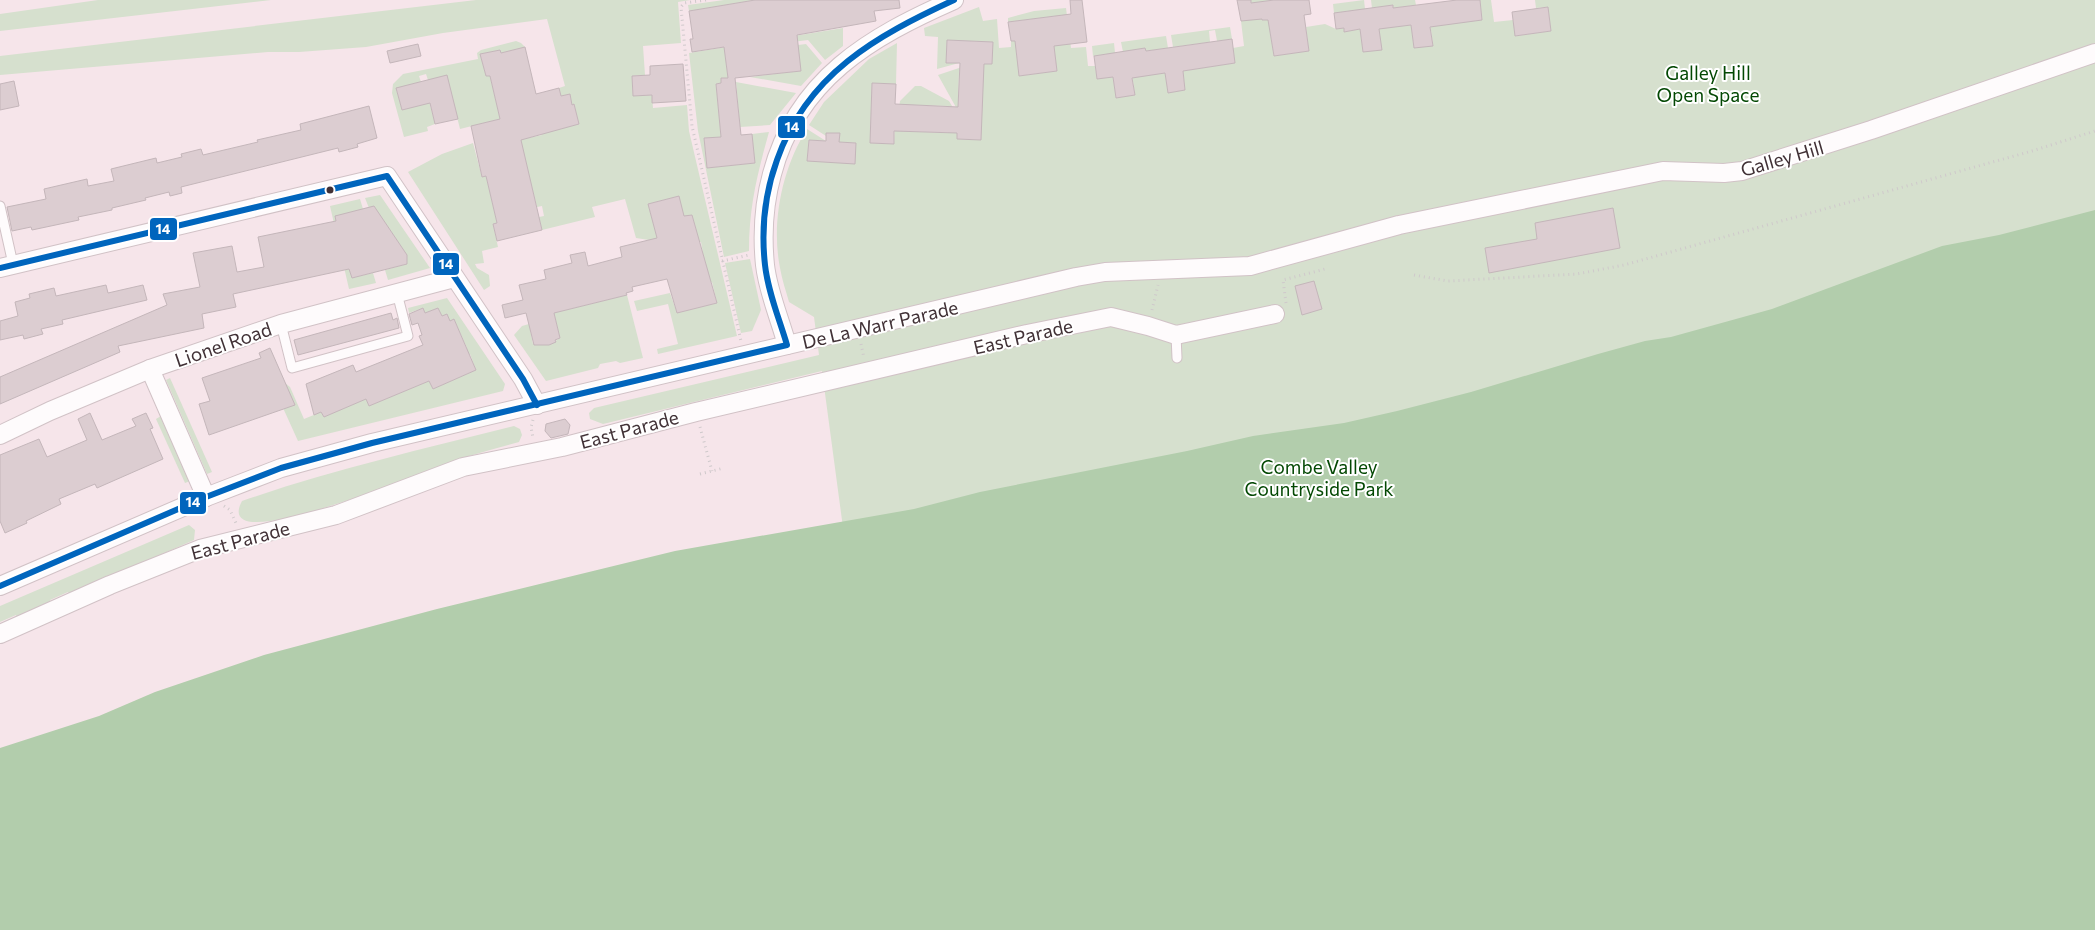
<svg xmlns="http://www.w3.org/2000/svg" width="2095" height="930" font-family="Commissioner,sans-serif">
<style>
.green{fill:#d6e0ce}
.water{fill:#b2cdac}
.building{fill:#dccdd1;stroke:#c4b6ba}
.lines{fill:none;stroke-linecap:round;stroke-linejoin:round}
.lane-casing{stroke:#d1c2c6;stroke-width:11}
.street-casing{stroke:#d1c2c6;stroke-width:20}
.path{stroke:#cfc9cb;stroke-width:3;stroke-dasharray:1 4;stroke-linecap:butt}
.lane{stroke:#fefbfc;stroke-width:9}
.street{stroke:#fefbfc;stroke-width:18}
.bus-1-casing{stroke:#fff;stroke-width:10}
.bus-1{stroke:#0065bd;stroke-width:6}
.bus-dot{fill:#413136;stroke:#fff;stroke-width:2}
.labels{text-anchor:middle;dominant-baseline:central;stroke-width:4;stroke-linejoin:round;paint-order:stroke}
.park-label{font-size:19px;fill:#034803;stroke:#fff}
.street-label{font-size:19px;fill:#413136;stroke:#fff}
.line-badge{stroke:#fff;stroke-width:2}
.badge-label{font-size:14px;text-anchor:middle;font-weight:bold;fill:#fff}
</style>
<rect width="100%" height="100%" fill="#f6e5ea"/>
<g class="green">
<path d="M98 0H271L0 31V14Z"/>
<path d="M476 0H690L678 2 681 43 643 46 645 75 632 76 633 96 652 95 653 108 687 105 689 131 737 336 658 354 657 349 678 344 668 304 637 311 634 301 670 293 677 313 717 303 712 282 708 283 701 242H699L692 215 677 218 679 196 648 204 654 226 662 242 636 238 625 199 592 207 595 217 542 230 539 217 544 216 542 206 537 207 525 160 509 137 528 138 542 135V133L579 124 574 104 572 105 570 94 561 96 559 88 565 86 547 19 443 33 366 47 299 52H268L0 75V56Z"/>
<path d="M724 0H755L689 11 688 5Z"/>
<path d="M1251 0H1274L1260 2 1262 20 1279 18 1270 32 1274 56 1309 51 1306 27 1325 24 1336 29 1344 28 1345 32 1360 29 1363 52 1379 27 1411 25 1414 48 1433 45 1430 23 1482 20 1480 0H1491L1494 22 1513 20 1516 36 1551 31 1548 7 1536 8 1535 0H2095V607L846 550 822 371 603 424 590 419 589 413 594 408 819 355 814 317 789 302C786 291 782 280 780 268 771 223 782 168 807 129L826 141 809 140 807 160 856 143 839 142V133H827L826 136 809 125 824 102 869 59 897 43 896 84 872 83 870 143 894 144 895 119 902 131 948 133V121H957V139L981 140 974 64H992V42L947 40 946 62 959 63 937 69 938 37 925 36 924 28 979 7 983 21 997 19 999 48 1011 47V41L1027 39 1016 52 1020 76 1057 71 1054 48 1034 50 1060 36 1057 16 1008 22V18L1034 11 1066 8 1071 48 1086 47 1088 66H1095L1097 79 1113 77 1116 98 1135 95 1132 74 1165 73 1168 92 1185 90 1183 71 1235 63 1233 48 1244 46 1241 21 1254 19Z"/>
<path d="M1364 0 1365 9 1334 13 1333 4Z"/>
<path d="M1371 0H1415L1416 5 1393 8V5L1372 8Z"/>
<path d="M1230 27 1232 39 1217 41 1215 30 1209 31 1210 42 1173 47 1171 35Z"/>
<path d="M843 28V46L825 60 808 40 769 45 726 62 728 78H721V83L716 84 721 137 704 139 707 168 755 163 752 134 769 132C757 175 749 207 749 251L724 257 698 131 689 53Z"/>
<path d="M1166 36 1168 48 1146 51 1123 52 1121 42Z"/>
<path d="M516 41 521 43 525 47 501 53 500 50 480 54 486 76H490L500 119 460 129 447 76 428 80 426 74 419 76 421 82 396 89 402 110 421 105 429 101 435 124 427 127 428 131 404 137 392 93 393 84 403 74 478 59 477 53 481 50Z"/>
<path d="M1114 43 1115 53 1093 56 1092 46Z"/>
<path d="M806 44 822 63 801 86 750 77 800 71 798 49 782 47Z"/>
<path d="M962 67V71H959L958 111 938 75Z"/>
<path d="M736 82 796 93 770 125 740 127Z"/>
<path d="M915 86H921L949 101 955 111 949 106 904 105 899 109 900 101Z"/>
<path d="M473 143 482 177 486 176 497 223 493 224 498 247 482 251 484 263 475 264 477 268 489 275 490 286 484 290 408 172 442 154Z"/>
<path d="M380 195 430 268 388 280 385 270 407 264V255L374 206 369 208 365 198Z"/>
<path d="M360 199 363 209 346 257 352 278 373 273 376 283 349 289 330 206Z"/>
<path d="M750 259 761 310 752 331 741 333 725 263Z"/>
<path d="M627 295 643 358 620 363 616 361 600 364 598 368 546 381 514 335 522 326 529 324 533 344 540 343 541 345H549L560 338 554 313Z"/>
<path d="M447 298 505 384 503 391 298 441 274 388 285 383 290 387 304 419 321 412 324 417 366 399 369 406 429 381 433 389 476 370 470 354 463 357 467 348 454 319 450 321 447 314 442 316 438 308 425 313 423 308 409 313 408 308Z"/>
<path d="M170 378 212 472 207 474 166 380Z"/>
<path d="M161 416 190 481 185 483 156 419Z"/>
<path d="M514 426 520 429 522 435 519 442C489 450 460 458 431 469 418 474 210 561 242 501 331 470 423 449 514 426Z"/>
<path d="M189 525 195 530 194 540 69 595 68 592 50 600 51 603 17 618 16 615 0 622V606Z"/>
</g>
<path class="water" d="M2095 210V930H0V748L99 716 155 692 264 655 437 609 675 551 914 509 980 492 1187 451 1253 436 1344 423 1397 411 1471 392 1598 354 1645 341 1671 337 1772 309 1942 246 1999 235Z"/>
<g class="building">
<path d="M755 0H899L900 8 874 11 876 21 797 35 801 71 735 78 741 135 752 134 755 163 707 168 704 138 721 137 716 84 721 83V78H728L724 47 692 52 690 39H693L689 11Z"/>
<path d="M1070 0H1082L1087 42 1054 46 1057 71 1019 76 1015 41H1011L1008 22 1071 14Z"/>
<path d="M1237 0H1251V3L1274 0H1309L1311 14 1304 15 1309 51 1274 56 1268 20H1262V19L1241 21Z"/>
<path d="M1457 0H1480L1482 20 1430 27 1433 46 1414 48 1411 25 1379 29 1382 50 1363 52 1360 29 1344 32V28L1336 29 1334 13 1393 5V8Z"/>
<path d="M1548 7 1551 31 1515 36 1512 12Z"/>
<path d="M1232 39 1235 63 1183 71 1185 90 1168 93 1165 73 1132 78 1135 95 1116 98 1113 77 1097 79 1094 56 1145 48 1146 51Z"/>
<path d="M947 40 993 42 992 64H984L981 140 957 139V133L894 131V144L870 143 872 83 896 84 895 104 958 107 960 63H946Z"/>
<path d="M418 44 421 56 390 63 387 51Z"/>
<path d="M525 47 536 94 559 88 561 96 570 94 572 105 574 104 579 124 521 140 542 230 497 241 493 224 497 223 486 176 482 177 471 126 500 119 490 76H486L480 54 500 50 501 53Z"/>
<path d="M683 64 686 101 652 103V95L633 96 632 76 650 75V66Z"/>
<path d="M447 75 458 119 435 124 430 103 402 110 396 88Z"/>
<path d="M14 81 19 106 0 110V84Z"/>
<path d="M369 106 377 138 357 144 358 147 339 152 338 148 181 187 182 193 170 196 169 192 145 198 146 200 112 208V210L78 217 79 220 32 230 31 227 12 231 7 207 46 199 44 189 87 179 88 186 114 181 111 169 156 158 157 163 182 157 181 154 201 149 203 155 258 142 257 140 301 130 300 124Z"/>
<path d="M826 133H840L839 142 856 143 855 164 807 161 809 140 826 141Z"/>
<path d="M679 196 684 216 692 215 717 303 677 313 667 279 632 287 633 291 626 293 627 295 554 313 560 338 555 340 556 342 549 345H534L526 313 505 318 502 305 523 300 519 285 546 279 544 270 572 263 570 255 585 252 588 266 622 257 620 247 657 238 648 204Z"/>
<path d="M374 206 407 255V264L352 278 349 269 233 294 236 307 202 314 204 328 118 346 120 352 0 404V377L167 305 163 294 200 287 193 253 232 246 237 272 264 267 258 237 336 221 335 216Z"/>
<path d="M1613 208 1620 248 1489 273 1485 248 1537 239 1535 223Z"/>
<path d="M1314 281 1322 309 1302 315 1295 286Z"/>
<path d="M106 285 108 293 143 285 147 300 62 320 63 324 41 329 43 334 24 339 23 335 0 340V321L18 316 15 302 30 298 29 294 54 288 56 296Z"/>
<path d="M423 308 425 313 438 308 442 316 447 314 450 321 454 319 476 370 433 389 429 381 369 406 366 399 324 417 321 412 314 415 306 384 353 365 356 372 423 345 419 336 422 335 418 323 412 325 409 314Z"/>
<path d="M391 313 393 320 397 318 399 328 298 355 294 340Z"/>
<path d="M270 348 295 405 209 435 199 404 210 401 202 378 261 358 259 353Z"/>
<path d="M90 413 102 440 136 426 132 419 146 413 153 428 150 429 163 459 97 488 95 484 59 499 61 504 26 521 27 523 5 533 0 521V455L39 439 47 457 87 440 78 419Z"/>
<path d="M565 419 570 425 568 434 551 438 545 431 546 424Z"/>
</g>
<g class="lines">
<g class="lane-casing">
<g id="lane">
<path d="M0 206 13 264"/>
<path d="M281 324 292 368 408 336 397 293"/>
<path d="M1176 335 1177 358"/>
</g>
</g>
<g class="street-casing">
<g id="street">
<path d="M0 268 387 176 523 379 537 405"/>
<path d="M787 345C780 319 768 292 765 265 762 235 764 203 772 174 797 79 870 37 954 0"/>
<path d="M150 369 206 497"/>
<path d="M0 435 50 411 150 369 281 324 454 278"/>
<path d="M0 586 206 497 281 468 372 443 1076 277 1105 272 1250 266 1399 225 1663 171 1724 173 1742 171 1871 130 2095 53"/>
<path d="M0 634 110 585 200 549 336 515 463 467 562 447 696 412 1027 334 1111 317 1148 326 1176 335 1275 314"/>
</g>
</g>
<g class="path">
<path d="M706 0 684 3 681 7 692 126 741 341"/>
<path d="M722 261 749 255"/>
<path d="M1414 275 1448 281 1577 274 1624 265 2032 151 2095 131"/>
<path d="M1286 303 1283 280 1325 269"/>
<path d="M1152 310 1158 285"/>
<path d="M861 344 864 358"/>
<path d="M533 420 531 427 533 438"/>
<path d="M700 427 712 471"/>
<path d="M700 474 724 468"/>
<path d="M224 506 230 510 236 523"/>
</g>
<use href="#lane" class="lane"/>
<use href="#street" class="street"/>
<g class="bus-1-casing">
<g id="bus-1">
<path d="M0 268 387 176 523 379 537 405"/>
<path d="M0 586 206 497 281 468 372 443 787 345C779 318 768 292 765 265 761 229 765 193 777 160 807 74 876 36 954 0"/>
</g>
</g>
<use href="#bus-1" class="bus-1"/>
</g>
<circle class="bus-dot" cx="330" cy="190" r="4.5"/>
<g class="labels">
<g class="park-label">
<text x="1708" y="72">Galley Hill<tspan x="1708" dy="22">Open Space</tspan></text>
<text x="1319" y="466">Combe Valley<tspan x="1319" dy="22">Countryside Park</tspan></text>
</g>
<g class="street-label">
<text transform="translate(1782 158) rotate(-16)">Galley Hill</text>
<text transform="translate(880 324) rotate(-13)">De La Warr Parade</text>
<text transform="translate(1023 336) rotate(-13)">East Parade</text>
<text transform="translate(223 344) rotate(-19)">Lionel Road</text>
<text transform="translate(629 429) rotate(-15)">East Parade</text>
<text transform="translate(240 540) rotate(-15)">East Parade</text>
</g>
</g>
<g class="line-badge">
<rect x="777" y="115" width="29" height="24" rx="5" fill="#0065bd"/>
<rect x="149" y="217" width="29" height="24" rx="5" fill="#0065bd"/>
<rect x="432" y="252" width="28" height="24" rx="5" fill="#0065bd"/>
<rect x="179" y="491" width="28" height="24" rx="5" fill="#0065bd"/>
</g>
<g class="badge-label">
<text x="792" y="132">14</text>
<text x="163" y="234">14</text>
<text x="446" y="269">14</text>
<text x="193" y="507">14</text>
</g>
</svg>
